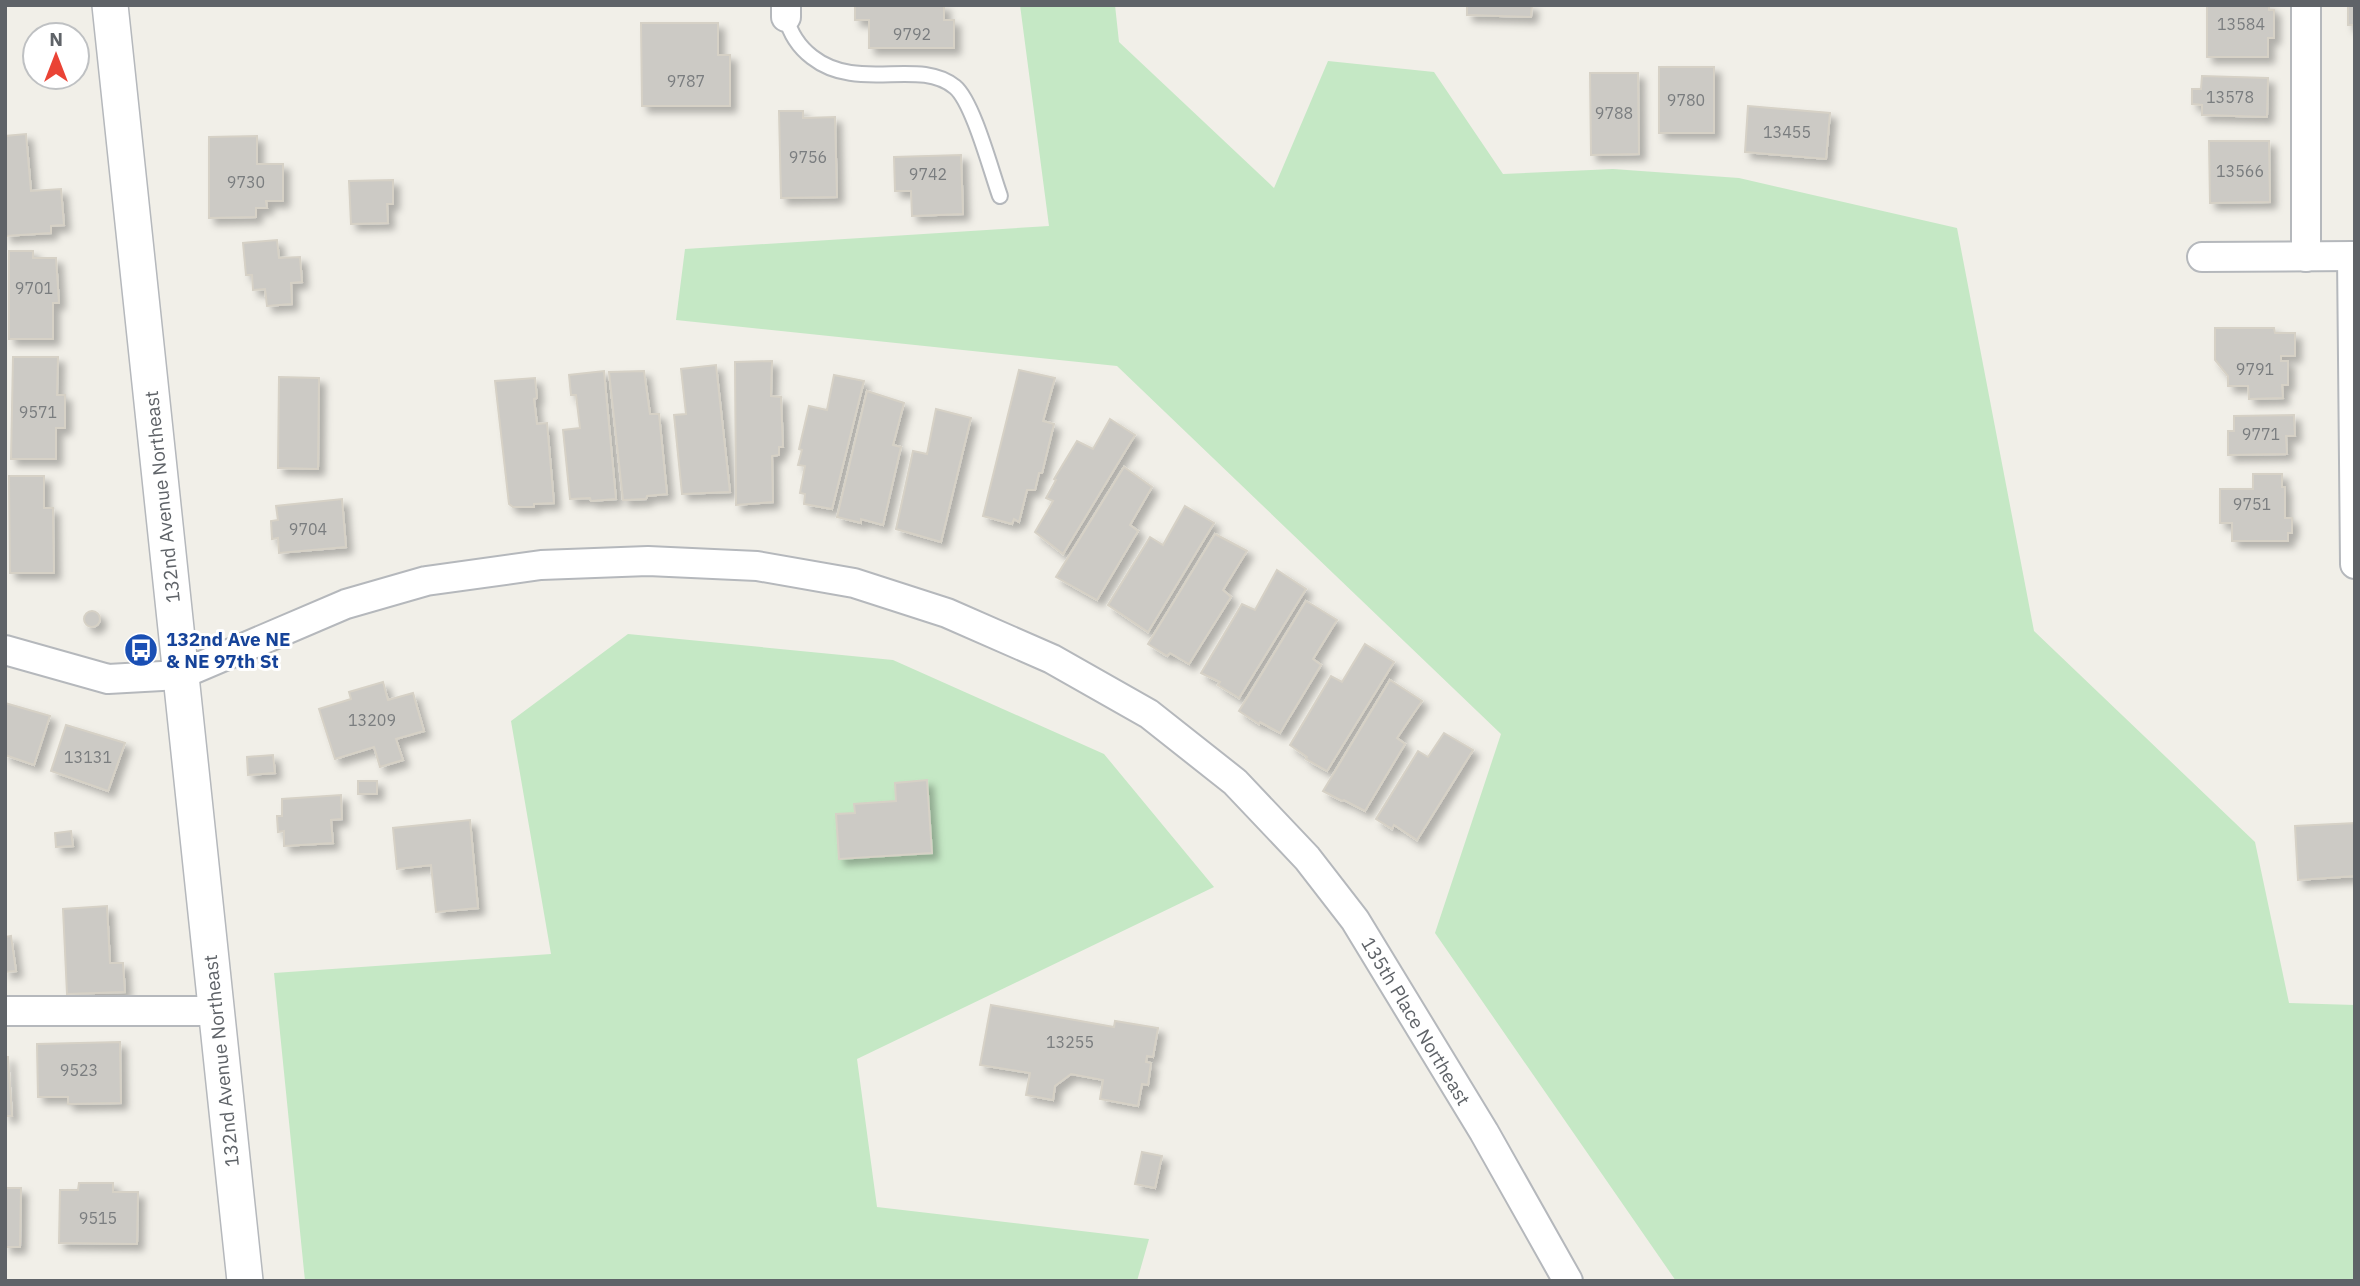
<svg xmlns="http://www.w3.org/2000/svg" width="2360" height="1286" font-family="'IBM Plex Sans',sans-serif">
<style>
.green{fill:#c5e8c5}
.building{fill:#cccac5;stroke:#d6d1c6;stroke-width:2;filter:url(#shadow)}
.lines{fill:none;stroke-linecap:round;stroke-linejoin:round}
.service-casing{stroke:#b5b8bc;stroke-width:18}
.minor-casing{stroke:#b5b8bc;stroke-width:32}
.tertiary-casing{stroke:#b5b8bc;stroke-width:38}
.service{stroke:#fff;stroke-width:14}
.minor{stroke:#fff;stroke-width:28}
.tertiary{stroke:#fff;stroke-width:35}
.labels{text-anchor:middle;dominant-baseline:central;stroke-width:6;stroke-linejoin:round;paint-order:stroke}
.number-label{font-size:16px;fill:#7a7d7f}
.street-label{font-size:19px;fill:#5f6368;stroke:#fff}
.transit-label{font-size:19px;font-weight:bold;fill:#164399;stroke:#fff;text-anchor:start}
</style>
<defs>
<filter id="shadow"><feDropShadow dx="6" dy="6" stdDeviation="3.5" flood-color="#0004"/></filter>
</defs>
<rect width="100%" height="100%" fill="#f1efe8"/>
<g class="green">
<path d="M1020 5H1115L1119 42 1274 188 1328 61 1434 72 1503 174 1613 169 1739 178 1957 228 2034 631 2255 842 2289 1003 2355 1005V1281H1676L1435 933 1501 734 1117 366 676 320 685 249 1049 226Z"/>
<path d="M628 634 893 660 1104 754 1214 887 857 1059 877 1207 1149 1239 1137 1281H305L274 973 551 954 511 721Z"/>
</g>
<g class="building">
<path d="M855 5H944V20H954V48H869V20H855Z"/>
<path d="M1467 5H1532L1531 17 1467 15Z"/>
<path d="M2207 5H2269V10H2274V38H2268V57H2207Z"/>
<rect x="2348" y="5" width="7" height="20"/>
<path d="M641 23H718V55H730V106H642Z"/>
<rect x="1659" y="67" width="55" height="66"/>
<path d="M1590 73H1638L1639 154 1591 155Z"/>
<path d="M2202 76 2268 78 2267 117 2202 115V105L2192 104V89H2201Z"/>
<path d="M1748 106 1830 113 1826 159 1745 152Z"/>
<path d="M779 111H803V118L835 117 837 197 781 198Z"/>
<path d="M26 134 31 191 61 189 64 225 51 226V233L5 236V136Z"/>
<path d="M257 136V164H283V201H266L267 208H256V217L209 218V137Z"/>
<path d="M2209 141H2269L2270 202 2210 203Z"/>
<path d="M961 155 963 214 912 216 911 191H895L894 157Z"/>
<path d="M393 180V204H387L388 223 351 224 349 181Z"/>
<path d="M277 240 279 258 300 257 302 282 291 283 292 304 267 306 265 289 253 290 252 275H246L243 243Z"/>
<path d="M9 251H33V258H56L59 303H53V339H9Z"/>
<path d="M2215 328H2274L2275 333H2295V356H2281V361H2288V385H2282L2283 398 2249 399 2248 386H2228V376L2215 360Z"/>
<path d="M13 357H58L57 395H65V428H56V459H11Z"/>
<path d="M772 361 771 396 781 397 783 447H779V455L772 456 773 502 736 505 735 362Z"/>
<path d="M716 365 730 492 682 494 674 415 686 414 681 369Z"/>
<path d="M1019 370 1055 378 1043 421 1054 424 1042 473H1039L1035 490H1027L1019 522 1014 519 1012 524 983 516Z"/>
<path d="M604 371 616 499 591 501 590 498 570 499 563 430 580 428 576 395H571L569 375Z"/>
<path d="M644 371 650 414H659L667 494 647 496 646 499 623 500 609 372Z"/>
<path d="M834 375 864 381 832 509 804 504 805 494 800 493 805 466 798 465 802 450 799 449 809 406 827 410Z"/>
<path d="M279 377 319 378 318 469 278 468Z"/>
<path d="M535 378 537 398 534 399 537 424 547 423 554 503 534 504V507H513L509 504 495 381Z"/>
<path d="M867 391 904 403 893 445 901 447 883 525 861 519V523L837 517Z"/>
<path d="M936 409 971 418 941 542 896 529 913 451 927 454Z"/>
<path d="M2294 415 2295 436H2286L2287 454 2228 455V431H2234V416Z"/>
<path d="M1110 419 1135 435 1063 554 1035 532 1053 501 1046 498 1056 480 1054 479 1077 441 1093 449Z"/>
<path d="M1124 467 1152 487 1130 525 1138 531 1097 600 1056 577Z"/>
<path d="M2253 474H2282V487H2285V518H2292V533H2288V541H2232V523H2220V489H2253Z"/>
<path d="M9 476H44V508H53L54 573H10Z"/>
<path d="M342 499 346 547 279 553 278 538 272 539 271 521 278 520 276 506Z"/>
<path d="M1185 506 1214 523 1148 632 1108 605 1150 537 1163 545Z"/>
<path d="M1215 534 1247 551 1223 590 1231 597 1189 664 1170 653 1167 656 1148 644Z"/>
<path d="M1277 570 1306 589 1239 698 1218 685 1220 682 1201 673 1242 604 1255 610Z"/>
<path d="M1306 601 1337 620 1313 659 1321 665 1280 733 1260 722 1259 724 1239 711Z"/>
<circle cx="92" cy="619" r="8"/>
<path d="M1365 644 1394 662 1327 771 1306 759 1307 757 1290 745 1331 676 1342 682Z"/>
<path d="M1390 680 1422 701 1397 738 1405 744 1365 811 1344 800 1342 801 1323 791Z"/>
<path d="M383 682 388 700 413 693 424 731 396 739 403 760 380 767 374 747 335 759 319 709 351 699 349 692Z"/>
<path d="M5 703 50 716 34 765 5 755Z"/>
<path d="M66 725 125 743 108 791 51 771Z"/>
<path d="M1444 733 1473 750 1417 840 1394 825 1392 829 1376 819 1418 751 1428 757Z"/>
<path d="M273 755 275 773 248 775 247 757Z"/>
<path d="M927 780 932 853 839 859 836 814 855 813 854 804 896 801 895 783Z"/>
<rect x="358" y="781" width="19" height="13"/>
<path d="M341 795 342 819 331 820 333 843 284 846V831L278 832 277 816H282V799Z"/>
<path d="M470 820 478 908 436 912 431 865 397 869 393 828Z"/>
<path d="M2355 823V876L2298 880 2295 826Z"/>
<path d="M71 831 73 846 56 847 55 833Z"/>
<path d="M107 906 110 963H123L125 992 67 994 63 909Z"/>
<path d="M11 936 16 971 5 972V937Z"/>
<path d="M991 1005 1114 1027 1115 1021 1158 1028 1153 1057 1147 1056 1146 1062 1151 1063 1148 1085 1142 1084 1138 1106 1100 1099 1103 1080 1071 1074 1055 1086 1053 1100 1026 1095 1030 1073 980 1065Z"/>
<path d="M120 1042 121 1103 68 1104V1097H38L37 1044Z"/>
<path d="M5 1057H8L12 1116H5Z"/>
<path d="M1142 1152 1162 1156 1155 1188 1135 1184Z"/>
<path d="M79 1183H113V1192H138L137 1244 59 1243 60 1190H78Z"/>
<path d="M5 1188H21L20 1247H5Z"/>
</g>
<g class="lines">
<g class="service-casing">
<path id="service" d="M786 17C790 33 799 47 812 57 858 93 918 57 955 87 973 102 991 171 1000 196"/>
</g>
<g class="minor-casing">
<g id="minor">
<path d="M786 5V17"/>
<path d="M2352 256 2355 564"/>
<path d="M2202 257 2355 256"/>
<path d="M2306 257V5"/>
<path d="M5 650 108 679 180 675 346 604 426 581 541 565 648 561 757 566 854 583 947 613 1052 659 1149 714 1235 782 1307 858 1355 920 1484 1132 1568 1281"/>
<path d="M5 1011H215"/>
</g>
</g>
<g class="tertiary-casing">
<path id="tertiary" d="M110 5 245 1281"/>
</g>
<use href="#service" class="service"/>
<use href="#minor" class="minor"/>
<use href="#tertiary" class="tertiary"/>
</g>
<defs>
<g id="bus-disc" transform="scale(1.75)"><circle r="9.5" fill="#1a4fb4" stroke="#fff"/><path d="M-5-6H5V4H4V6H2V4H-2V6H-4V4H-5ZM-3.5-4V0h7V-4ZM-3.5 1.2v1.5H-2V1.2ZM2 1.2v1.5H3.5V1.2Z" fill="#fff"/></g>
</defs>
<g fill-rule="evenodd">
<use href="#bus-disc" x="141" y="650"/>
</g>
<g class="labels">
<g class="number-label">
<text x="2241" y="24">13584</text>
<text x="912" y="34">9792</text>
<text x="686" y="81">9787</text>
<text x="2230" y="97">13578</text>
<text x="1686" y="100">9780</text>
<text x="1614" y="113">9788</text>
<text x="1787" y="132">13455</text>
<text x="808" y="157">9756</text>
<text x="2240" y="171">13566</text>
<text x="928" y="174">9742</text>
<text x="246" y="182">9730</text>
<text x="34" y="288">9701</text>
<text x="2255" y="369">9791</text>
<text x="38" y="412">9571</text>
<text x="2261" y="434">9771</text>
<text x="2252" y="504">9751</text>
<text x="308" y="529">9704</text>
<text x="372" y="720">13209</text>
<text x="88" y="757">13131</text>
<text x="1070" y="1042">13255</text>
<text x="79" y="1070">9523</text>
<text x="98" y="1218">9515</text>
</g>
<g class="street-label">
<text transform="translate(162 497) rotate(-96)">132nd Avenue Northeast</text>
<text transform="translate(1416 1021) rotate(59)">135th Place Northeast</text>
<text transform="translate(221 1061) rotate(-96)">132nd Avenue Northeast</text>
</g>
<g class="transit-label">
<text x="166" y="639">132nd Ave NE<tspan x="166" dy="22">&amp; NE 97th St</tspan></text>
</g>
</g>
<rect width="2360" height="1286" fill="none" stroke="#5f6368" stroke-width="14"/>
<g transform="translate(56 56)"><circle r="33" fill="#ffffff" stroke="#bfc1c3" stroke-width="2"/>
<path d="M0-5L12 26L0 18L-12 26Z" fill="#ea4335"/>
<text y="-10" font-size="19" font-weight="bold" text-anchor="middle" fill="#5f6368">N</text>
</g>
</svg>
